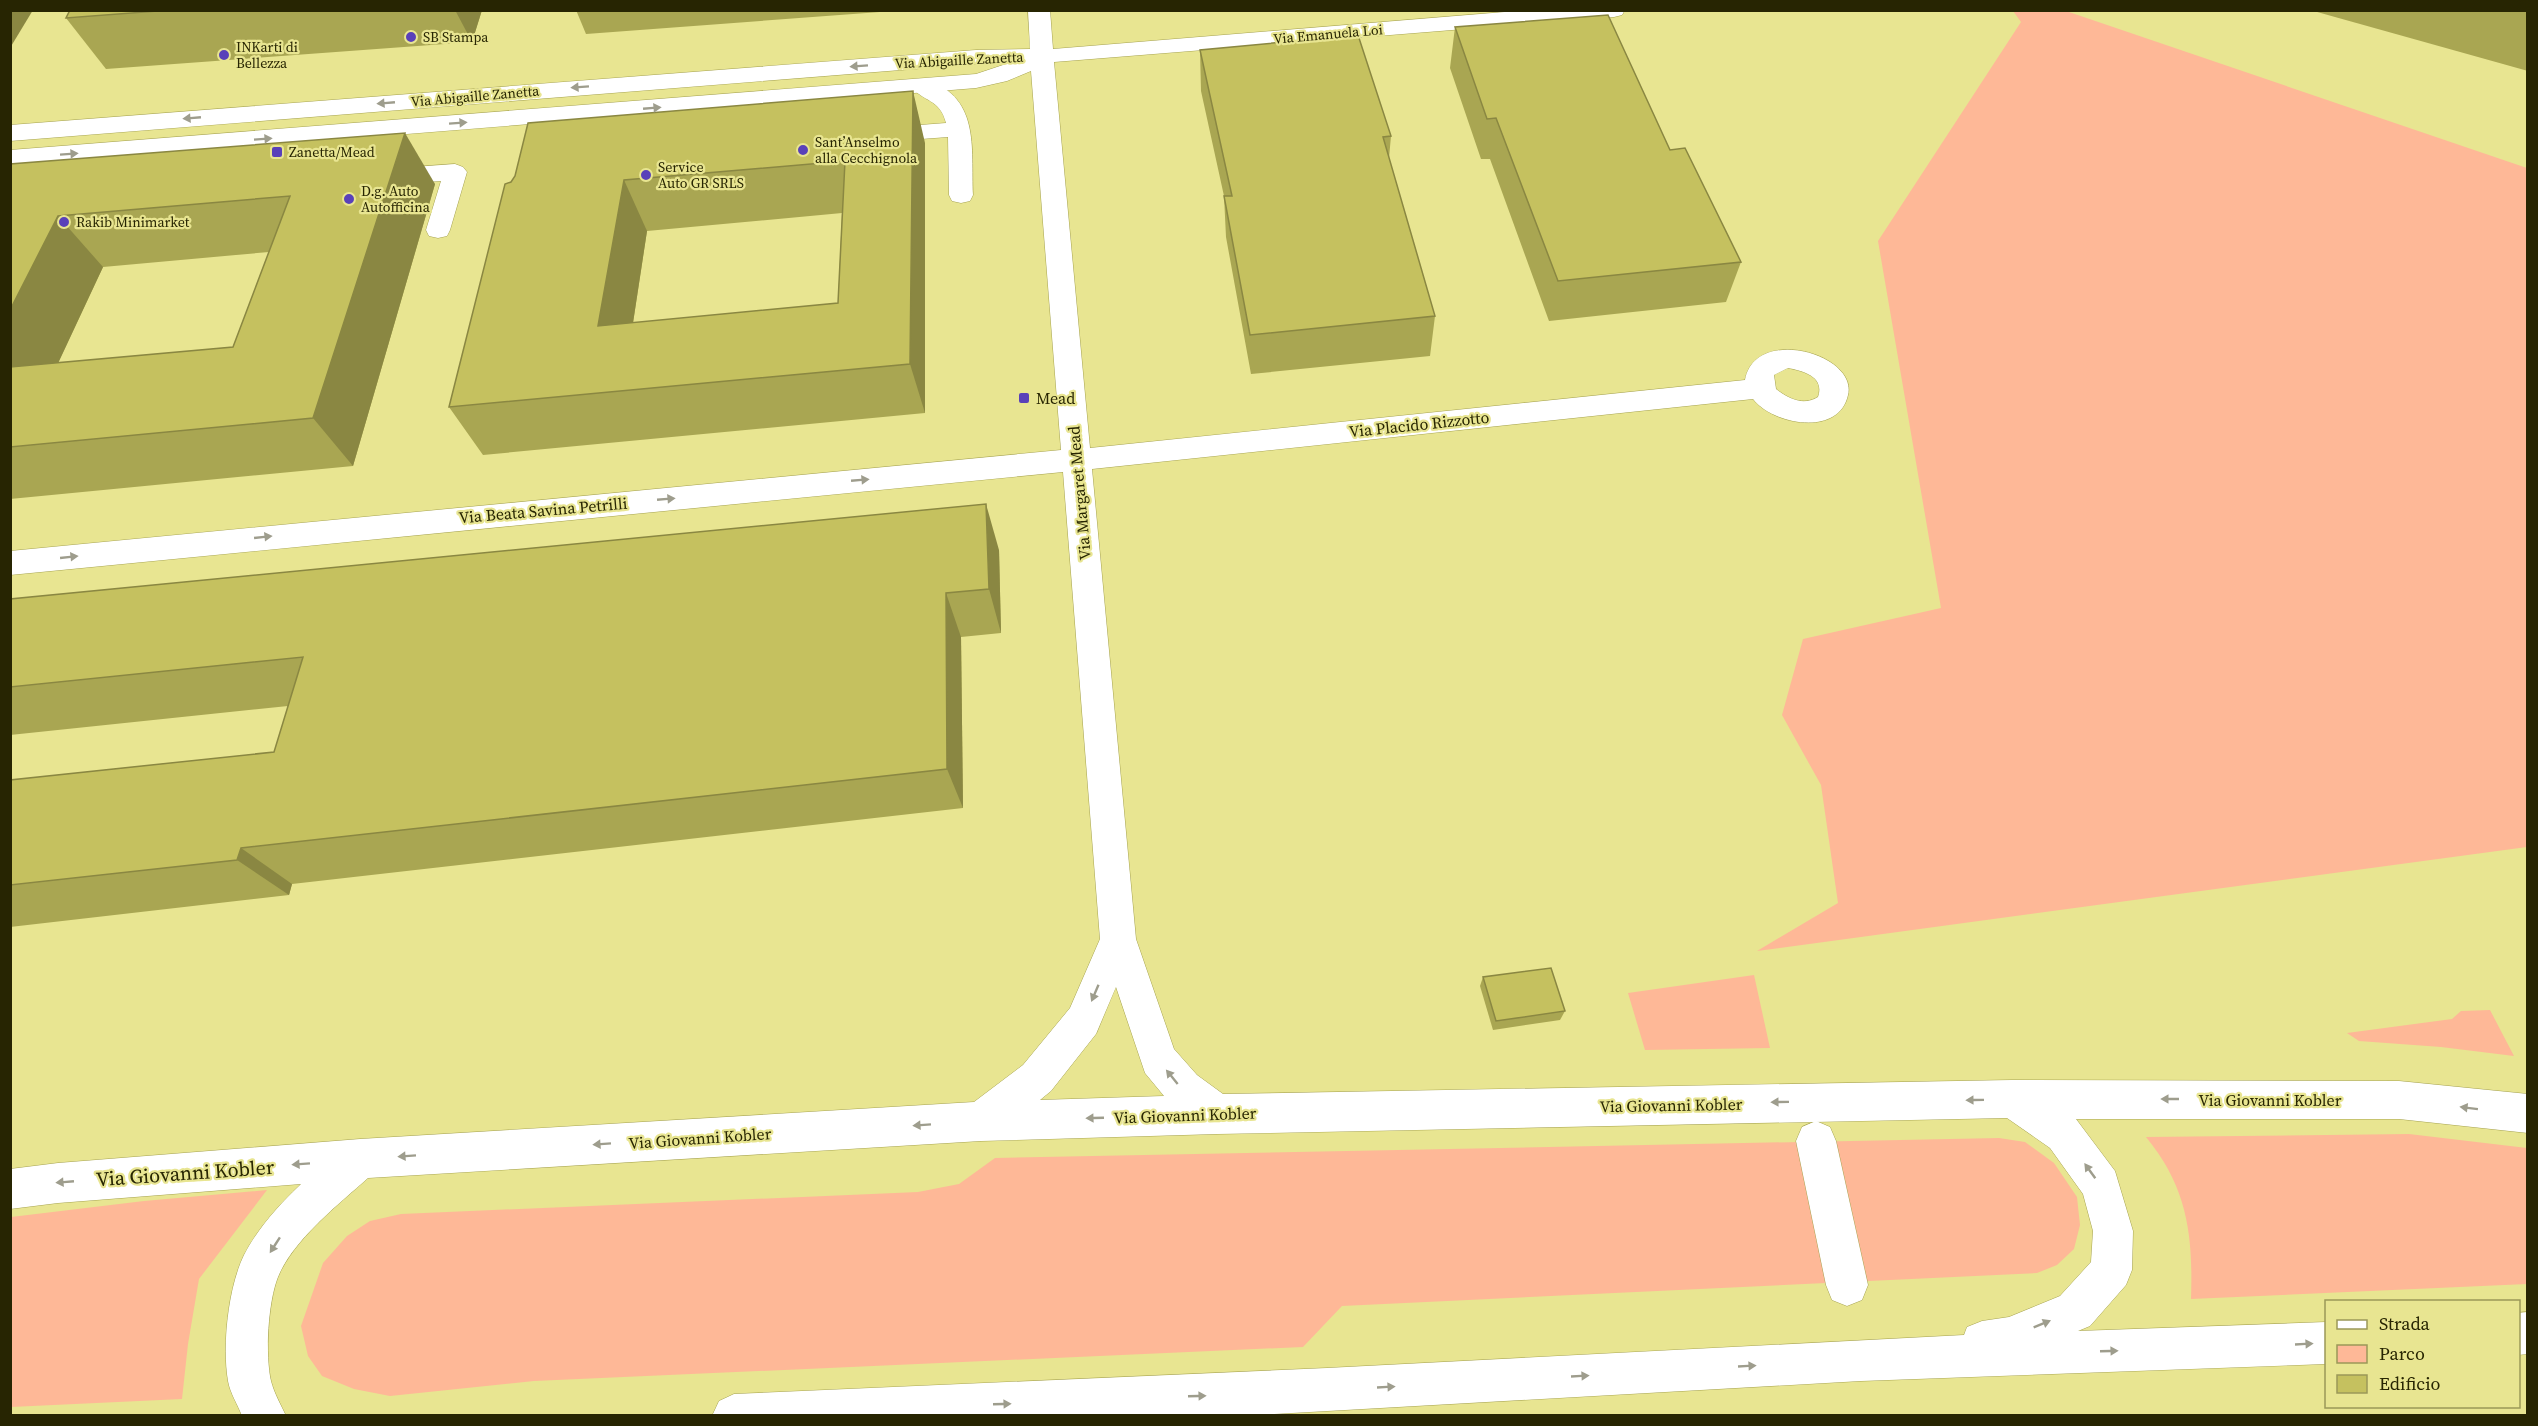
<svg xmlns="http://www.w3.org/2000/svg" width="2538" height="1426" font-family="'Source Serif 4',serif">
<style>
.green{fill:#feb897}
.lines{fill:none;stroke-linecap:round;stroke-linejoin:round}
.service-casing{stroke:#a6a350;stroke-width:1}
.pedestrian-casing{stroke:#a6a350;stroke-width:1}
.minor-casing{stroke:#a6a350;stroke-width:1}
.service{fill:#fff;fill-rule:evenodd}
.pedestrian{fill:#fff;fill-rule:evenodd}
.minor{fill:#fff;fill-rule:evenodd}
.wall{fill:#a9a652;fill-rule:evenodd}
.shaded-wall{fill:#8a8742}
.building{fill:#c5c15f;stroke:#8a8742;stroke-width:1.5;fill-rule:evenodd}
.oneway{fill:#9e9d8d}
.poi-dot{fill:#5941b9;stroke:#e8e591;stroke-width:2}
.labels{text-anchor:middle;dominant-baseline:central;stroke-width:4.5;stroke-linejoin:round;paint-order:stroke}
.far-street-label{font-size:14px;fill:#272502;stroke:#e8e591}
.far-poi-label{font-size:14px;fill:#272502;stroke:#e8e591;text-anchor:start}
.poi-label{font-size:16px;fill:#272502;stroke:#e8e591;text-anchor:start}
.street-label{font-size:16px;fill:#272502;stroke:#e8e591}
.near-street-label{font-size:20px;fill:#272502;stroke:#e8e591}
</style>
<rect width="100%" height="100%" fill="#e8e591"/>
<g class="green">
<path d="M2013 11H2066L2527 168V847L1757 951 1838 903 1821 785 1782 715 1803 639 1941 608 1878 241 2021 22Z"/>
<path d="M1754 975 1770 1048 1645 1050 1628 993Z"/>
<path d="M2490 1010 2514 1056 2441 1047 2359 1041 2347 1033 2452 1019 2461 1011Z"/>
<path d="M2409 1134 2527 1148V1284L2191 1299C2193 1236 2188 1188 2146 1137Z"/>
<path d="M1999 1138 2025 1142 2054 1163 2077 1197 2080 1225 2074 1249 2057 1265 2037 1273 1342 1306 1303 1347 534 1381 390 1396 354 1389 322 1376 308 1356 301 1326 323 1263 347 1236 370 1221 401 1214 918 1192 959 1184 995 1158Z"/>
<path d="M267 1190 199 1279 188 1344 182 1399 11 1407V1217L144 1201Z"/>
</g>
<g class="lines">
<g class="service-casing">
<g id="service">
<path d="M922 79C981 94 971 148 973 195L970 201 961 203 952 201 949 195 948 137 881 142 873 140 869 135 873 130 881 128 946 123C940 98 922 102 911 86L914 81Z"/>
<path d="M455 164 463 167 467 172 450 230 447 236 438 238 429 236 426 230 441 181 386 185 378 182 374 177 378 172 386 169Z"/>
</g>
</g>
<g class="pedestrian-casing">
<path id="pedestrian" d="M1816 1121 1830 1127 1836 1141 1868 1285 1862 1300 1847 1306 1832 1300 1826 1285 1796 1141 1802 1127Z"/>
</g>
<g class="minor-casing">
<g id="minor">
<path d="M1028 10H1050L1053 49 1528 10H1625L1622 15 1614 17 1054 62 1090 448 1745 380C1755 325 1858 354 1848 395 1839 437 1773 425 1753 399L1092 469 1136 939 1174 1049 1197 1075 1223 1094 2012 1080 2399 1081 2528 1094V1133L2399 1119H2076L2115 1171 2133 1231 2132 1270 2126 1285 2090 1326 2078 1331 2326 1322V1364L1861 1381 1238 1416H712L719 1401 734 1394 1327 1368 1964 1335 1967 1327 1982 1321 2009 1317 2060 1296 2091 1262 2093 1231 2083 1194 2050 1148 2007 1118 1217 1134 981 1141 368 1178C339 1204 293 1240 278 1277 268 1302 265 1355 271 1381 274 1393 281 1405 286 1416H242C238 1405 230 1393 228 1381 222 1346 228 1288 244 1255 258 1228 279 1205 301 1184L58 1203 10 1209V1169L58 1163 360 1139 974 1102 1023 1065 1070 1008 1100 939 1063 472 10 575V551L1061 450 1031 71 1007 81 976 88 10 166V150L976 74 1009 63 976 64 10 141V125L976 50 1030 49ZM1788 368C1804 371 1825 377 1818 397 1803 406 1789 399 1776 389L1774 375ZM1116 987 1145 1073 1164 1096 1040 1100 1051 1091 1096 1034Z"/>
<path d="M2528 1312V1354L2518 1355V1313Z"/>
</g>
</g>
<use href="#service" class="service"/>
<use href="#pedestrian" class="pedestrian"/>
<use href="#minor" class="minor"/>
</g>
<g class="wall">
<path d="M70 10H482L472 42 106 69 66 18Z"/>
<path d="M576 10H907L586 34Z"/>
<path d="M2310 10H2528V71Z"/>
<path d="M1455 27 1670 150 1741 262 1726 302 1549 321 1490 159H1481L1450 68Z"/>
<path d="M1200 50 1391 136 1389 158 1435 316 1430 356 1251 374 1226 237 1224 196 1201 91Z"/>
<path d="M925 143V413L483 455 449 407 505 184ZM842 213 838 303 633 323 647 231Z"/>
<path d="M10 164 435 184 353 466 10 499ZM269 252 233 347 58 363 103 267Z"/>
<path d="M999 550 1001 633 961 637 963 808 292 884 289 895 10 927V780L274 752 288 706 10 735V599Z"/>
<path d="M1483 977 1565 1011 1560 1020 1493 1030 1480 986Z"/>
</g>
<g class="shaded-wall">
<path d="M10 10H33L10 48Z"/>
<path d="M455 10H482L472 42Z"/>
<path d="M913 91 925 143V413L910 364Z"/>
<path d="M405 133 435 184 353 466 313 418Z"/>
<path d="M624 180 647 231 625 375 598 326Z"/>
<path d="M58 216 103 267 32 419 10 398V310Z"/>
<path d="M986 504 999 550 1001 633 989 589Z"/>
<path d="M946 593 961 637 963 808 947 769Z"/>
<path d="M241 848 292 884 289 895 237 860Z"/>
</g>
<g class="building">
<path d="M70 10H171L66 18Z"/>
<path d="M1608 15 1670 150 1685 148 1741 262 1558 281 1496 118 1487 119 1455 27Z"/>
<path d="M1358 35 1391 136 1383 137 1435 316 1250 335 1224 196H1232L1200 50Z"/>
<path d="M913 91 910 364 449 407 505 184 511 182 515 176 528 123ZM845 161 838 303 598 326 624 180Z"/>
<path d="M405 133 313 418 10 447V367L233 347 290 196 58 216 10 310V164Z"/>
<path d="M986 504 989 589 946 593 947 769 241 848 237 860 10 885V780L274 752 303 657 10 687V599Z"/>
<path d="M1551 968 1565 1011 1496 1021 1483 977Z"/>
</g>
<defs><path id="oneway-solid" d="M-6-.8H1V-3.2L6.5 0L1 3.2V.8H-6Z" transform="scale(1.5)"/></defs>
<g class="oneway">
<use href="#oneway-solid" transform="translate(859 66) rotate(176)"/>
<use href="#oneway-solid" transform="translate(580 87) rotate(176)"/>
<use href="#oneway-solid" transform="translate(386 103) rotate(175)"/>
<use href="#oneway-solid" transform="translate(652 108) rotate(-5)"/>
<use href="#oneway-solid" transform="translate(192 118) rotate(175)"/>
<use href="#oneway-solid" transform="translate(458 123) rotate(-4)"/>
<use href="#oneway-solid" transform="translate(263 139) rotate(-4)"/>
<use href="#oneway-solid" transform="translate(69 154) rotate(-4)"/>
<use href="#oneway-solid" transform="translate(860 480) rotate(-5)"/>
<use href="#oneway-solid" transform="translate(666 499) rotate(-5)"/>
<use href="#oneway-solid" transform="translate(263 537) rotate(-6)"/>
<use href="#oneway-solid" transform="translate(69 557) rotate(-6)"/>
<use href="#oneway-solid" transform="translate(1095 993) rotate(113)"/>
<use href="#oneway-solid" transform="translate(1172 1077) rotate(-129)"/>
<use href="#oneway-solid" transform="translate(2170 1099) rotate(-180)"/>
<use href="#oneway-solid" transform="translate(1975 1100) rotate(179)"/>
<use href="#oneway-solid" transform="translate(1780 1102) rotate(179)"/>
<use href="#oneway-solid" transform="translate(2469 1108) rotate(-173)"/>
<use href="#oneway-solid" transform="translate(1095 1118) rotate(178)"/>
<use href="#oneway-solid" transform="translate(922 1125) rotate(176)"/>
<use href="#oneway-solid" transform="translate(602 1144) rotate(176)"/>
<use href="#oneway-solid" transform="translate(407 1156) rotate(176)"/>
<use href="#oneway-solid" transform="translate(301 1164) rotate(176)"/>
<use href="#oneway-solid" transform="translate(2090 1171) rotate(-126)"/>
<use href="#oneway-solid" transform="translate(65 1182) rotate(175)"/>
<use href="#oneway-solid" transform="translate(275 1245) rotate(123)"/>
<use href="#oneway-solid" transform="translate(2042 1324) rotate(-22)"/>
<use href="#oneway-solid" transform="translate(2304 1344) rotate(-3)"/>
<use href="#oneway-solid" transform="translate(2109 1351) rotate(-2)"/>
<use href="#oneway-solid" transform="translate(1747 1366) rotate(-3)"/>
<use href="#oneway-solid" transform="translate(1580 1376) rotate(-3)"/>
<use href="#oneway-solid" transform="translate(1386 1387) rotate(-3)"/>
<use href="#oneway-solid" transform="translate(1197 1396) rotate(-2)"/>
<use href="#oneway-solid" transform="translate(1002 1404) rotate(-2)"/>
</g>
<g class="poi-dot">
<circle cx="411" cy="37" r="6"/>
<circle cx="224" cy="55" r="6"/>
<circle cx="803" cy="150" r="6"/>
<rect x="271" y="146" width="12" height="12" rx="3"/>
<circle cx="646" cy="175" r="6"/>
<circle cx="349" cy="199" r="6"/>
<circle cx="64" cy="222" r="6"/>
<rect x="1018" y="392" width="12" height="12" rx="3"/>
</g>
<g class="labels">
<g class="far-street-label">
<text transform="translate(1328 34) rotate(-5)">Via Emanuela Loi</text>
<text transform="translate(959 60) rotate(-3)">Via Abigaille Zanetta</text>
<text transform="translate(475 96) rotate(-5)">Via Abigaille Zanetta</text>
</g>
<g class="far-poi-label">
<text x="423" y="37">SB Stampa</text>
<text x="236" y="47">INKarti di<tspan x="236" dy="16">Bellezza</tspan></text>
<text x="815" y="142">Sant’Anselmo<tspan x="815" dy="16">alla Cecchignola</tspan></text>
<text x="289" y="152">Zanetta/Mead</text>
<text x="658" y="167">Service<tspan x="658" dy="16">Auto GR SRLS</tspan></text>
<text x="361" y="191">D.g. Auto<tspan x="361" dy="16">Autofficina</tspan></text>
<text x="76" y="222">Rakib Minimarket</text>
</g>
<g class="poi-label">
<text x="1036" y="398">Mead</text>
</g>
<g class="street-label">
<text transform="translate(1419 424) rotate(-6)">Via Placido Rizzotto</text>
<text transform="translate(1079 493) rotate(-95)">Via Margaret Mead</text>
<text transform="translate(543 510) rotate(-5)">Via Beata Savina Petrilli</text>
<text x="2270" y="1100">Via Giovanni Kobler</text>
<text transform="translate(1671 1105) rotate(-1)">Via Giovanni Kobler</text>
<text transform="translate(1185 1115) rotate(-2)">Via Giovanni Kobler</text>
<text transform="translate(700 1138) rotate(-4)">Via Giovanni Kobler</text>
</g>
<g class="near-street-label">
<text transform="translate(185 1173) rotate(-4)">Via Giovanni Kobler</text>
</g>
</g>
<rect width="2538" height="1426" fill="none" stroke="#272502" stroke-width="24"/>
<rect x="2325" y="1300" width="195" height="108" fill="#e8e591" stroke="#9b9858" stroke-width="1.5"/>
<rect x="2337" y="1320" width="30" height="9" fill="#ffffff" stroke="#9b9858" stroke-width="1.5"/>
<text x="2379" y="1330" font-size="18" fill="#272502">Strada</text>
<rect x="2337" y="1345" width="30" height="18" fill="#feb897" stroke="#9b9858" stroke-width="1.5"/>
<text x="2379" y="1360" font-size="18" fill="#272502">Parco</text>
<rect x="2337" y="1375" width="30" height="18" fill="#c5c15f" stroke="#9b9858" stroke-width="1.5"/>
<text x="2379" y="1390" font-size="18" fill="#272502">Edificio</text>
</svg>
